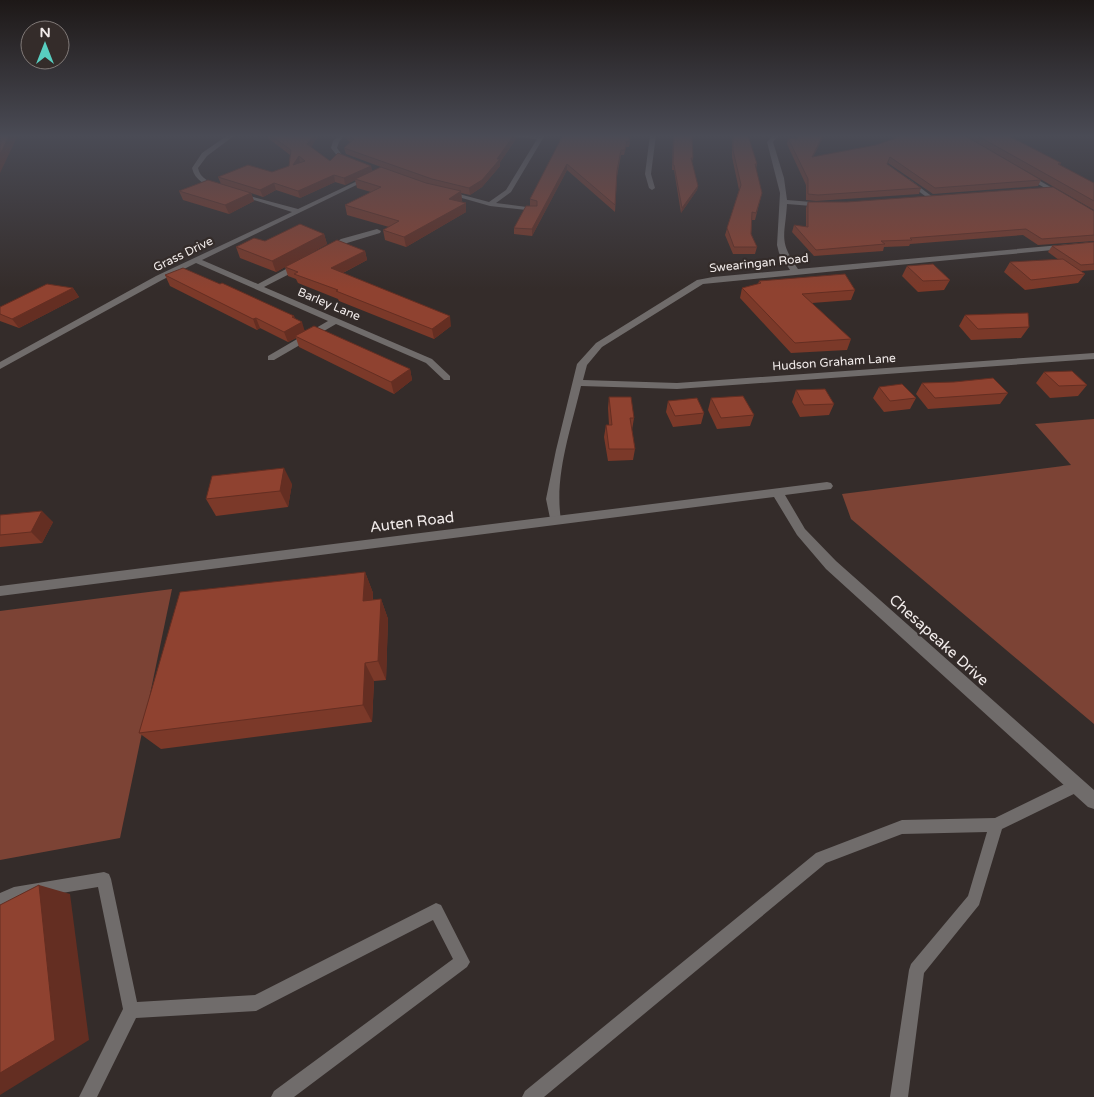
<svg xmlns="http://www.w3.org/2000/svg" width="1094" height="1097" font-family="'Varela Round',sans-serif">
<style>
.green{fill:#7c4335}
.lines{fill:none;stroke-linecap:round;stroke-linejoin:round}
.stream{stroke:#684c48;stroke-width:3}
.service{fill:#706c6b;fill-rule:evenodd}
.minor{fill:#706c6b;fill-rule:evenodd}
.tertiary{fill:#706c6b;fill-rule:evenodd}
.wall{fill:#7b3929}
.shaded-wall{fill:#642e22}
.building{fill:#8f4230;stroke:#642e22;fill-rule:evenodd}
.labels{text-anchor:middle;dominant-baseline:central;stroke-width:4.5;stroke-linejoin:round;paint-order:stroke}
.far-street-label{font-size:12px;fill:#f2eceb;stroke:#342c2a}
.street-label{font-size:15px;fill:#f2eceb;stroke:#342c2a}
</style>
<rect width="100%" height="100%" fill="#342c2a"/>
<g class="green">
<path d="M1094 419V724L851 519 842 494 1071 465 1035 424Z"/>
<path d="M172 589 120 838 0 860V611Z"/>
</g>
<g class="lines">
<path class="stream" d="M1094 135V137"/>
<g class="service">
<path d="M1077 778 1082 780 1084 785 1082 790 1002 829 979 905 924 973 908 1097H890L909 970 911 964 968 896 987 832 902 834 826 863 544 1097H522L525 1091 816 853 902 820 995 818Z"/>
<path d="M104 872 109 874 111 879 137 1002 255 995 436 903 441 905 470 962 467 967 294 1097H271L274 1091 453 959 433 920 256 1011 136 1018 97 1097H79L123 1009 98 887 14 901 0 907V893L14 887Z"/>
</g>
<g class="minor">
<path d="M228 135H235L207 156 198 168C200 179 211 182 220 186V188L218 189C206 185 195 181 192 168L202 153Z"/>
<path d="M339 135H345L339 142 337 148 342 155 354 160V162L338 157 331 148 333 141Z"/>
<path d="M492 135H545L511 192 496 203 534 208 536 209V211L490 206 441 192 444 190 489 202 506 190 537 139Z"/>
<path d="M650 135H656L651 174 655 188 652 190 649 188 645 174Z"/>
<path d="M773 135H779L773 142 784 178 787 200 824 203 827 205 824 207 787 204C785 237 778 240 798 269L1094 242V246L703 284 602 347 587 365 583 380 677 383 1094 353V359L677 389 581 386C571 429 554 476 561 520L555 524 551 523 546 499 556 450 577 364 596 343 697 280 713 277 790 270 779 253 777 245 780 193 767 142Z"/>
<path d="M1026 173 1063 194 1064 195 1059 196 1024 176 1023 175Z"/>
<path d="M370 175 375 176 202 260 258 284 299 262H305V266L264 287 432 359 450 376V380H444L426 363 336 324 274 360H268V356L328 321 196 263 162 280 0 369V362L156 276 292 212 235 194V192L298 209Z"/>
<path d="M905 179H909L934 198 929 199 905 181Z"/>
<path d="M377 229 381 231 380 233 347 243 331 252 324 250 341 239Z"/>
</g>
<path class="tertiary" d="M827 482 831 483 833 486 831 489 785 495 805 529 836 561 1094 790V809L1088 807 826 569 797 535 774 497 0 596V586Z"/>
</g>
<g class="wall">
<path d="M267 135H294L330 161 371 166 372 171 381 167 346 154 344 148 350 142 345 138 344 135H516V139L500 162V166L482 187 470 195 461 193 462 201H460L466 203V212L406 247 385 240 383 230 389 227 347 215 345 205 371 192 357 188 355 180 345 185 335 182 300 198 276 190 263 197 251 193 254 201 229 214 183 200 179 191 221 184 218 177 272 172 289 166 290 155 268 138Z"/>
<path d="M563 135H631L629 147H626L624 155H621L617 176 615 212 567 170 532 236 514 234V228L530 206V199Z"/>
<path d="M673 135H692L693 158 692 162 698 186 697 190 681 213 674 170H672Z"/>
<path d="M732 135H748L757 164 756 169 762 193 755 220H752L751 234 757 247 755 254H733L725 235 739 190 732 157Z"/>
<path d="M824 135 813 157 876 145 893 139V135H963L1041 180 1038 186 933 194 888 163 887 164 921 188 919 194 816 201 806 200V185L787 144 788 138 797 139Z"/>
<path d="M964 135H1007L1061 163 1060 165 1094 183V210Z"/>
<path d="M808 202 1094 211V241L1038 245 1023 235 910 244 909 246 884 247 883 251 814 256 792 232 794 225 806 227V208Z"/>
<path d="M324 234 327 244 293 263 365 251 367 260 343 273 451 326 434 339 339 301 338 299 298 283 296 279 288 276 285 267 276 272 240 258 236 247Z"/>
<path d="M1094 242V270L1081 271 1085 274 1078 283 1025 290 1004 272 1010 262 1059 260 1048 252 1052 246Z"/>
<path d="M907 266 950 280 944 290 918 292 902 276Z"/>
<path d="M165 275 294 316 295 319 305 331 410 369 412 380 394 394 299 347 296 338 288 342 260 328 257 330 170 286Z"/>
<path d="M759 281 855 290 851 300 812 303 851 339 847 350 791 353 740 298 742 288 758 284Z"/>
<path d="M73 288 79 297 19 328 0 321V307Z"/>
<path d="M965 315 1029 327 1021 338 971 340 959 326Z"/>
<path d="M1044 372 1087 385 1078 396 1050 398 1036 383Z"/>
<path d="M922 383 1008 393 1000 404 928 409 916 394Z"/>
<path d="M879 387 916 398 910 409 884 412 873 398Z"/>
<path d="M796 390 834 404 829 415 800 417 792 402Z"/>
<path d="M609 397 634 418 632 430 635 449 633 460 608 461 604 437 606 425H609L608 408Z"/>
<path d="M711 398 754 415 750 426 717 429 708 410Z"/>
<path d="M668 401 704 413 701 424 673 427 666 412Z"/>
<path d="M292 484 288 507 216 516 206 499Z"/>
<path d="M0 515 53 522 42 543 0 547Z"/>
<path d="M365 572 373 593V600L381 599 388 619 386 680 374 681 372 722 161 749 139 733Z"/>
</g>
<g class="shaded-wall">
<path d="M10 135H18L0 173V154Z"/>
<path d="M314 135H319L309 151 307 144Z"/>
<path d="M514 135H516V139L500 162V166L482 187 470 195 469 188Z"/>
<path d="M823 135H824L810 163 812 157Z"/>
<path d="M299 156 300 163 293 165Z"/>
<path d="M567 164V170L532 236V229Z"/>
<path d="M371 166 372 172 345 185 344 178Z"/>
<path d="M334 175 335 182 300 198 298 191Z"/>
<path d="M274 183 276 190 263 197 260 190Z"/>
<path d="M698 186 697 190 681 213 682 208Z"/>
<path d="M461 191 462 201 450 208 449 199Z"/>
<path d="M251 193 254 201 229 214 225 205Z"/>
<path d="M466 203V212L406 247 404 237Z"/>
<path d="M324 234 327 244 276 272 272 261Z"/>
<path d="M365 251 367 260 333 278 331 268Z"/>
<path d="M73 288 79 297 19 328 12 319Z"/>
<path d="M294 316 297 325 302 322 305 332 295 336 296 338 288 342 284 332 292 317Z"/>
<path d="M450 316 451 326 434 339 432 329Z"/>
<path d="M256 318 260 328 257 330 253 319Z"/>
<path d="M410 369 412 380 394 394 391 382Z"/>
<path d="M284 468 292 484 288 507 280 491Z"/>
<path d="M42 511 53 522 42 543 31 532Z"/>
<path d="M365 572 373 593 372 621 363 601Z"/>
<path d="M381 599 388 619 386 680 378 661Z"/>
<path d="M365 663 374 681 372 722 363 705Z"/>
<path d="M39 885 70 894 89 1040 0 1095V1073Z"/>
</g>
<g class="building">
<path d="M0 135H10L0 154Z"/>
<path d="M270 135H314L307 144 330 161 338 153 371 166 344 178 334 175 298 191 274 183 260 190 218 177 248 165 272 172 289 166 291 150ZM299 156 305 161 293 165Z"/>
<path d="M348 135H514L497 159H500L482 180 469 188 432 179 344 148 354 139Z"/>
<path d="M563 135H630L629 141H627L625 150H621L617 171 615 205 567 164 532 229 514 228 526 206H537V201L530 199Z"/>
<path d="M674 135H692L693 158H691L698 186 682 208 674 165H673Z"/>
<path d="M733 135H748L757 164H755L762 193 756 213 752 212 751 234 757 247H734L727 228 741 185 733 150Z"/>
<path d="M798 135H823L812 157 876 145 896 138V135H964L1041 180 935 188 890 157 887 164 921 188 818 195 808 194V179L788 138 797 139Z"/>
<path d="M976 135H1007L1061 163 1058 164 1094 183V201Z"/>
<path d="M381 167 426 183 461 191 449 199 466 203 404 237 383 230 399 221 345 205 381 187 355 179Z"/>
<path d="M208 180 251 193 225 205 179 191Z"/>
<path d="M1053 187 1094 211V235L1042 239 1026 229 910 238 912 240 881 241 885 244 816 250 794 225 808 227V202H847Z"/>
<path d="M300 224 324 234 272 261 236 247 254 238 265 241Z"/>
<path d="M337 240 365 251 331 268 450 316 432 329 336 291 338 290 294 274 298 272 285 267Z"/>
<path d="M1094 242V264L1081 265 1052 246Z"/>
<path d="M1063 259 1085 274 1031 280 1010 262Z"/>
<path d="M933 264 950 280 923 281 907 266Z"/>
<path d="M183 268 220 284 222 283 294 316 292 317 302 322 284 332 256 318 253 319 165 275Z"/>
<path d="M845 274 855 290 802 294 851 339 795 343 742 288 761 283 759 281Z"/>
<path d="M47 284 73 288 12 319 0 314V307Z"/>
<path d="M1028 313 1029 327 978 329 965 315Z"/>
<path d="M314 326 410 369 391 382 295 336Z"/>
<path d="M1072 371 1087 385 1059 386 1044 372Z"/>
<path d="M993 378 1008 393 935 398 922 383 954 382Z"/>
<path d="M902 384 916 398 890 401 879 387Z"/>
<path d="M825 389 834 404 804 405 796 390Z"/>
<path d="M743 396 754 415 721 418 711 398Z"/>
<path d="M609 397H631L634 418H630L635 449H609L606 425H612Z"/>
<path d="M697 398 704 413 675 416 668 401Z"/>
<path d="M284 468 280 491 206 499 212 476Z"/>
<path d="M42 511 31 532 0 535V515Z"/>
<path d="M365 572 363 601 381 599 378 661 365 663 363 705 139 733 180 592Z"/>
<path d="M39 885 55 1040 0 1073V905Z"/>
</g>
<linearGradient id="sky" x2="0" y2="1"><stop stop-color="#1d1817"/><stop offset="0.47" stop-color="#4a4b55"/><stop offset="1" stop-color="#4a4b55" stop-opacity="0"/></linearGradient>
<rect width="1094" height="289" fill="url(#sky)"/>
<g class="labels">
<g class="far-street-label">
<text transform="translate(183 254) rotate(-26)">Grass Drive</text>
<text transform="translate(759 263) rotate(-6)">Swearingan Road</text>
<text transform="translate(329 304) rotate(23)">Barley Lane</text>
<text transform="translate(834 362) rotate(-4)">Hudson Graham Lane</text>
</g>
<g class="street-label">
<text transform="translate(412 522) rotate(-7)">Auten Road</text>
<text transform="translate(939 640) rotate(42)">Chesapeake Drive</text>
</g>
</g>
<g transform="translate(45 45)"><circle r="24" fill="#342c2a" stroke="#807977"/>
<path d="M0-4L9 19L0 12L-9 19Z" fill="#58cec0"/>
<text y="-8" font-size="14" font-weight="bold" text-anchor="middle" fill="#f2eceb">N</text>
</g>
</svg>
